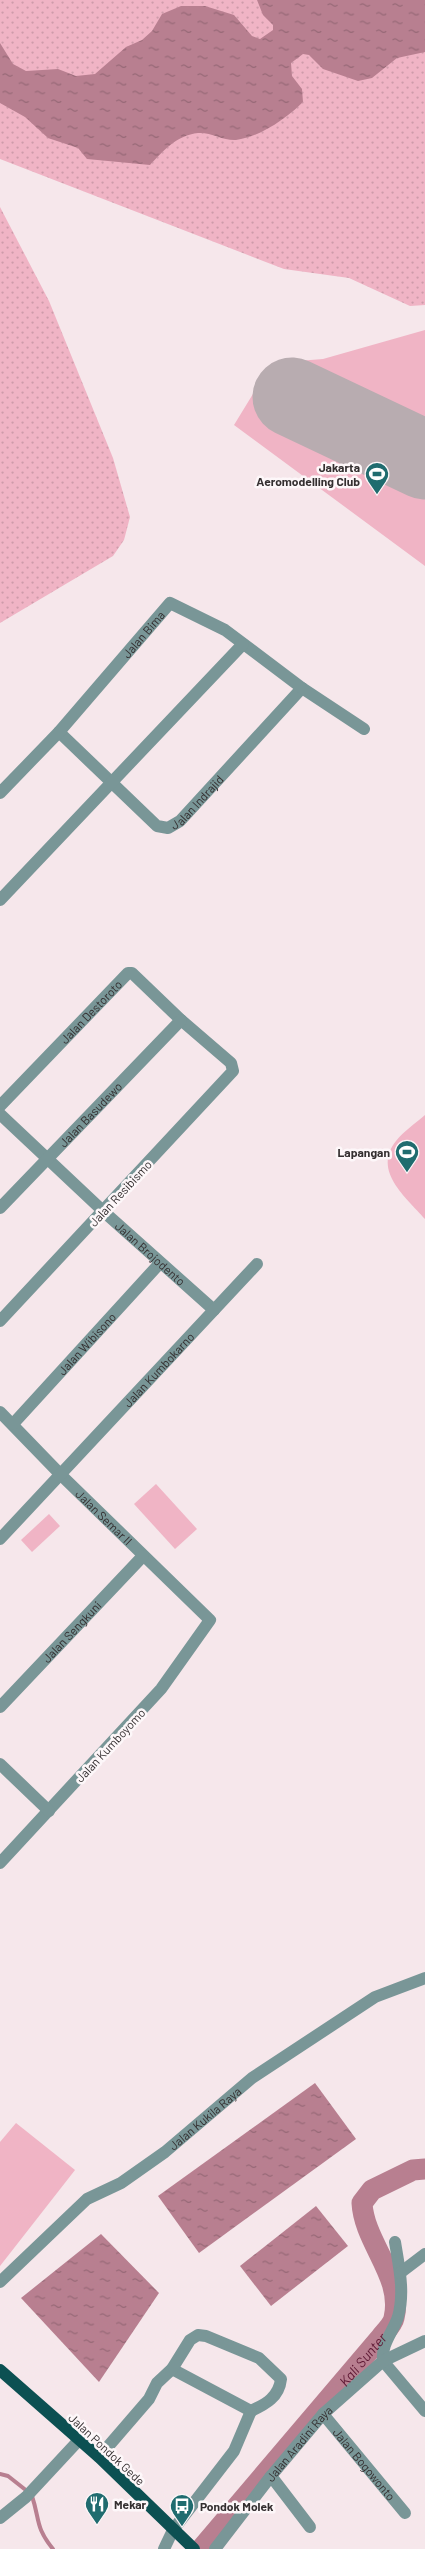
<svg xmlns="http://www.w3.org/2000/svg" width="425" height="2549" font-family="Barlow,sans-serif">
<style>
.grass{fill:url(#grass-dots)}
.pitch{fill:#f0b4c5}
.water{fill:url(#water-ripples)}
.lines{fill:none;stroke-linecap:round;stroke-linejoin:round}
.stream{stroke:#b87f90;stroke-width:4}
.river{stroke:#b87f90;stroke-width:21}
.runway{stroke:#b8acb0;stroke-width:79}
.minor{stroke:#799697;stroke-width:12}
.major{stroke:#0c5052;stroke-width:12}
.labels{text-anchor:middle;dominant-baseline:central;stroke-width:5;stroke-linejoin:round;paint-order:stroke}
.poi-label{font-size:12px;font-weight:bold;fill:#342f30;stroke:#fdf7f9;text-anchor:end}
.street-label{font-size:12px;fill:#342f30;stroke:#fdf7f9}
.water-label{font-size:14px;font-style:italic;fill:#5e1934;stroke:#fdf7f9}
</style>
<defs>
<pattern id="grass-dots" width="8" height="8" patternUnits="userSpaceOnUse" patternTransform="scale(1.25)"><rect width="8" height="8" fill="#f0b4c5"/><path d="M2 2h.1M6 6h.1" fill="none" stroke="#ce9baa" stroke-width="1.8" stroke-linecap="round"/></pattern>
<pattern id="water-ripples" width="26" height="14" patternUnits="userSpaceOnUse" patternTransform="scale(1.25)"><rect width="26" height="14" fill="#b87f90"/><path d="M2 4q2-2 4 0t4 0M15 11q2-2 4 0t4 0" fill="none" stroke="#966876"/></pattern>
</defs>
<rect width="100%" height="100%" fill="#f6e7eb"/>
<g class="grass">
<path d="M0 0H425V305L410 306 349 278 284 269 0 159Z"/>
<path d="M0 207 49 301 113 458 130 517 124 540 113 556 0 623Z"/>
</g>
<g class="pitch">
<path d="M425 330V566L234 425 272 363 323 359Z"/>
<path d="M425 1115V1219C406 1197 372 1171 396 1141 404 1131 416 1123 425 1115Z"/>
<path d="M156 1484 197 1529 175 1549 134 1504Z"/>
<path d="M49 1514 60 1526 32 1552 21 1540Z"/>
<path d="M16 2123 75 2170 0 2266V2142Z"/>
</g>
<g class="water">
<path d="M257 0H425V52L397 58 372 78 358 81 323 69 309 55 303 54 291 63 292 76 302 89 303 102C287 118 260 137 236 140 224 141 211 132 198 133 177 135 163 151 150 165L87 159 78 148 48 138 25 117 0 103V43L13 64 26 71 58 69 76 76 95 74 126 47 142 40 152 31 162 14 181 6H205L234 15 252 36 260 39 273 30V25L263 15Z"/>
<path d="M315 2083 356 2139 199 2253 158 2196Z"/>
<path d="M316 2206 348 2246 271 2306 240 2266Z"/>
<path d="M101 2234 159 2293 99 2382 21 2298Z"/>
</g>
<g class="lines">
<g class="stream">
<path d="M0 2474 8 2476 27 2491"/>
<path d="M32 2496C40 2520 35 2527 53 2549"/>
</g>
<path class="river" id="s1" d="M201 2549 381 2337C385 2332 393 2324 394 2318 404 2277 364 2243 362 2203L372 2190 413 2170 425 2169"/>
<path class="runway" d="M292 397 425 460"/>
<g class="minor">
<path id="s2" d="M59 732 157 826 168 828 180 821 302 688"/>
<path id="s3" d="M0 793 59 732 170 603 225 630 302 688 364 729"/>
<path d="M0 900 243 644"/>
<path id="s4" d="M0 1106 128 973H132L181 1020 231 1063 233 1071 0 1321"/>
<path id="s5" d="M0 1114 103 1211 214 1310"/>
<path id="s6" d="M0 1208 181 1020"/>
<path id="s7" d="M0 1412 61 1475 210 1620 161 1689 0 1863"/>
<path id="s8" d="M13 1424 160 1263"/>
<path id="s9" d="M0 1539 257 1264"/>
<path id="s10" d="M0 1707 143 1556"/>
<path d="M0 1764 49 1811"/>
<path d="M395 2242C399 2267 405 2292 398 2317 393 2332 381 2344 383 2361L425 2411"/>
<path d="M400 2273 425 2254"/>
<path id="s11" d="M0 2282 87 2199 121 2183 165 2152 252 2078 375 1997 425 1978"/>
<path d="M172 2369 251 2411"/>
<path id="s12" d="M323 2414 405 2513"/>
<path d="M99 2457 149 2399 157 2383 172 2369 190 2340 198 2335 206 2336 259 2358 281 2379C279 2397 266 2404 251 2411"/>
<path d="M271 2476 310 2527"/>
<path d="M0 2518 26 2497 79 2440"/>
<path d="M164 2549 173 2530 234 2451 251 2411"/>
<path id="s13" d="M215 2549 271 2476 323 2414 383 2361 425 2341"/>
</g>
<path class="major" d="M0 2370 99 2457 194 2549"/>
</g>
<defs>
<g id="stadium-pin" transform="scale(1.25)"><path d="M0 17L-7.5 6A9.5 9.5 0 1 1 7.5 6Z" fill="#206c6f" stroke="#fdf7f9"/><path d="M0-5a6.5 5 0 1 0 0 10a6.5 5 0 1 0 0-10ZM-3.5-1.8h7v3.6h-7Z" fill="#fff"/></g>
<g id="restaurant-pin" transform="scale(1.25)"><path d="M0 17L-7.5 6A9.5 9.5 0 1 1 7.5 6Z" fill="#206c6f" stroke="#fdf7f9"/><path d="M-5-6h1v4h1v-4h1v4h1v-4h1v5L-1.5 .5V6h-2V.5L-5-1ZM5-6V6H3V1.5H1.5Q1.5-4 5-6Z" fill="#fff"/></g>
<g id="bus-pin" transform="scale(1.25)"><path d="M0 17L-7.5 6A9.5 9.5 0 1 1 7.5 6Z" fill="#206c6f" stroke="#fdf7f9"/><path d="M-5-6H5V4H4V6H2V4H-2V6H-4V4H-5ZM-3.5-4V0h7V-4ZM-3.5 1.2v1.5H-2V1.2ZM2 1.2v1.5H3.5V1.2Z" fill="#fff"/></g>
</defs>
<g fill-rule="evenodd">
<use href="#stadium-pin" x="377" y="474"/>
<use href="#stadium-pin" x="407" y="1152"/>
<use href="#restaurant-pin" x="97" y="2504"/>
<use href="#bus-pin" x="182" y="2506"/>
</g>
<g class="labels">
<g class="poi-label">
<text x="360" y="467">Jakarta<tspan x="360" dy="14">Aeromodelling Club</tspan></text>
<text x="390" y="1152">Lapangan</text>
<text x="114" y="2504" text-anchor="start">Mekar</text>
<text x="200" y="2506" text-anchor="start">Pondok Molek</text>
</g>
<g class="street-label">
<text stroke="none"><textPath href="#s3" startOffset="214">Jalan Bima</textPath></text>
<text stroke="none"><textPath href="#s2" startOffset="186">Jalan Indrajid</textPath></text>
<text stroke="none"><textPath href="#s4" startOffset="131">Jalan Destoroto</textPath></text>
<text stroke="none"><textPath href="#s6" startOffset="130">Jalan Basudewo</textPath></text>
<text transform="translate(120 1193) rotate(-47)">Jalan Resibismo</text>
<text stroke="none"><textPath href="#s5" startOffset="205">Jalan Brojodento</textPath></text>
<text stroke="none"><textPath href="#s8" startOffset="109">Jalan Wibisono</textPath></text>
<text stroke="none"><textPath href="#s9" startOffset="232">Jalan Kumbokarno</textPath></text>
<text stroke="none"><textPath href="#s7" startOffset="148">Jalan Semar II</textPath></text>
<text stroke="none"><textPath href="#s10" startOffset="104">Jalan Sengkuni</textPath></text>
<text transform="translate(110 1745) rotate(-47)">Jalan Kumboyomo</text>
<text stroke="none"><textPath href="#s11" startOffset="264">Jalan Kukila Raya</textPath></text>
<text stroke="none"><textPath href="#s13" startOffset="135">Jalan Aradini Raya</textPath></text>
<text transform="translate(107 2449) rotate(43)">Jalan Pondok Gede</text>
<text stroke="none"><textPath href="#s12" startOffset="65">Jalan Bogowonto</textPath></text>
</g>
<g class="water-label">
<text stroke="none"><textPath href="#s1" startOffset="249">Kali Sunter</textPath></text>
</g>
</g>
</svg>
